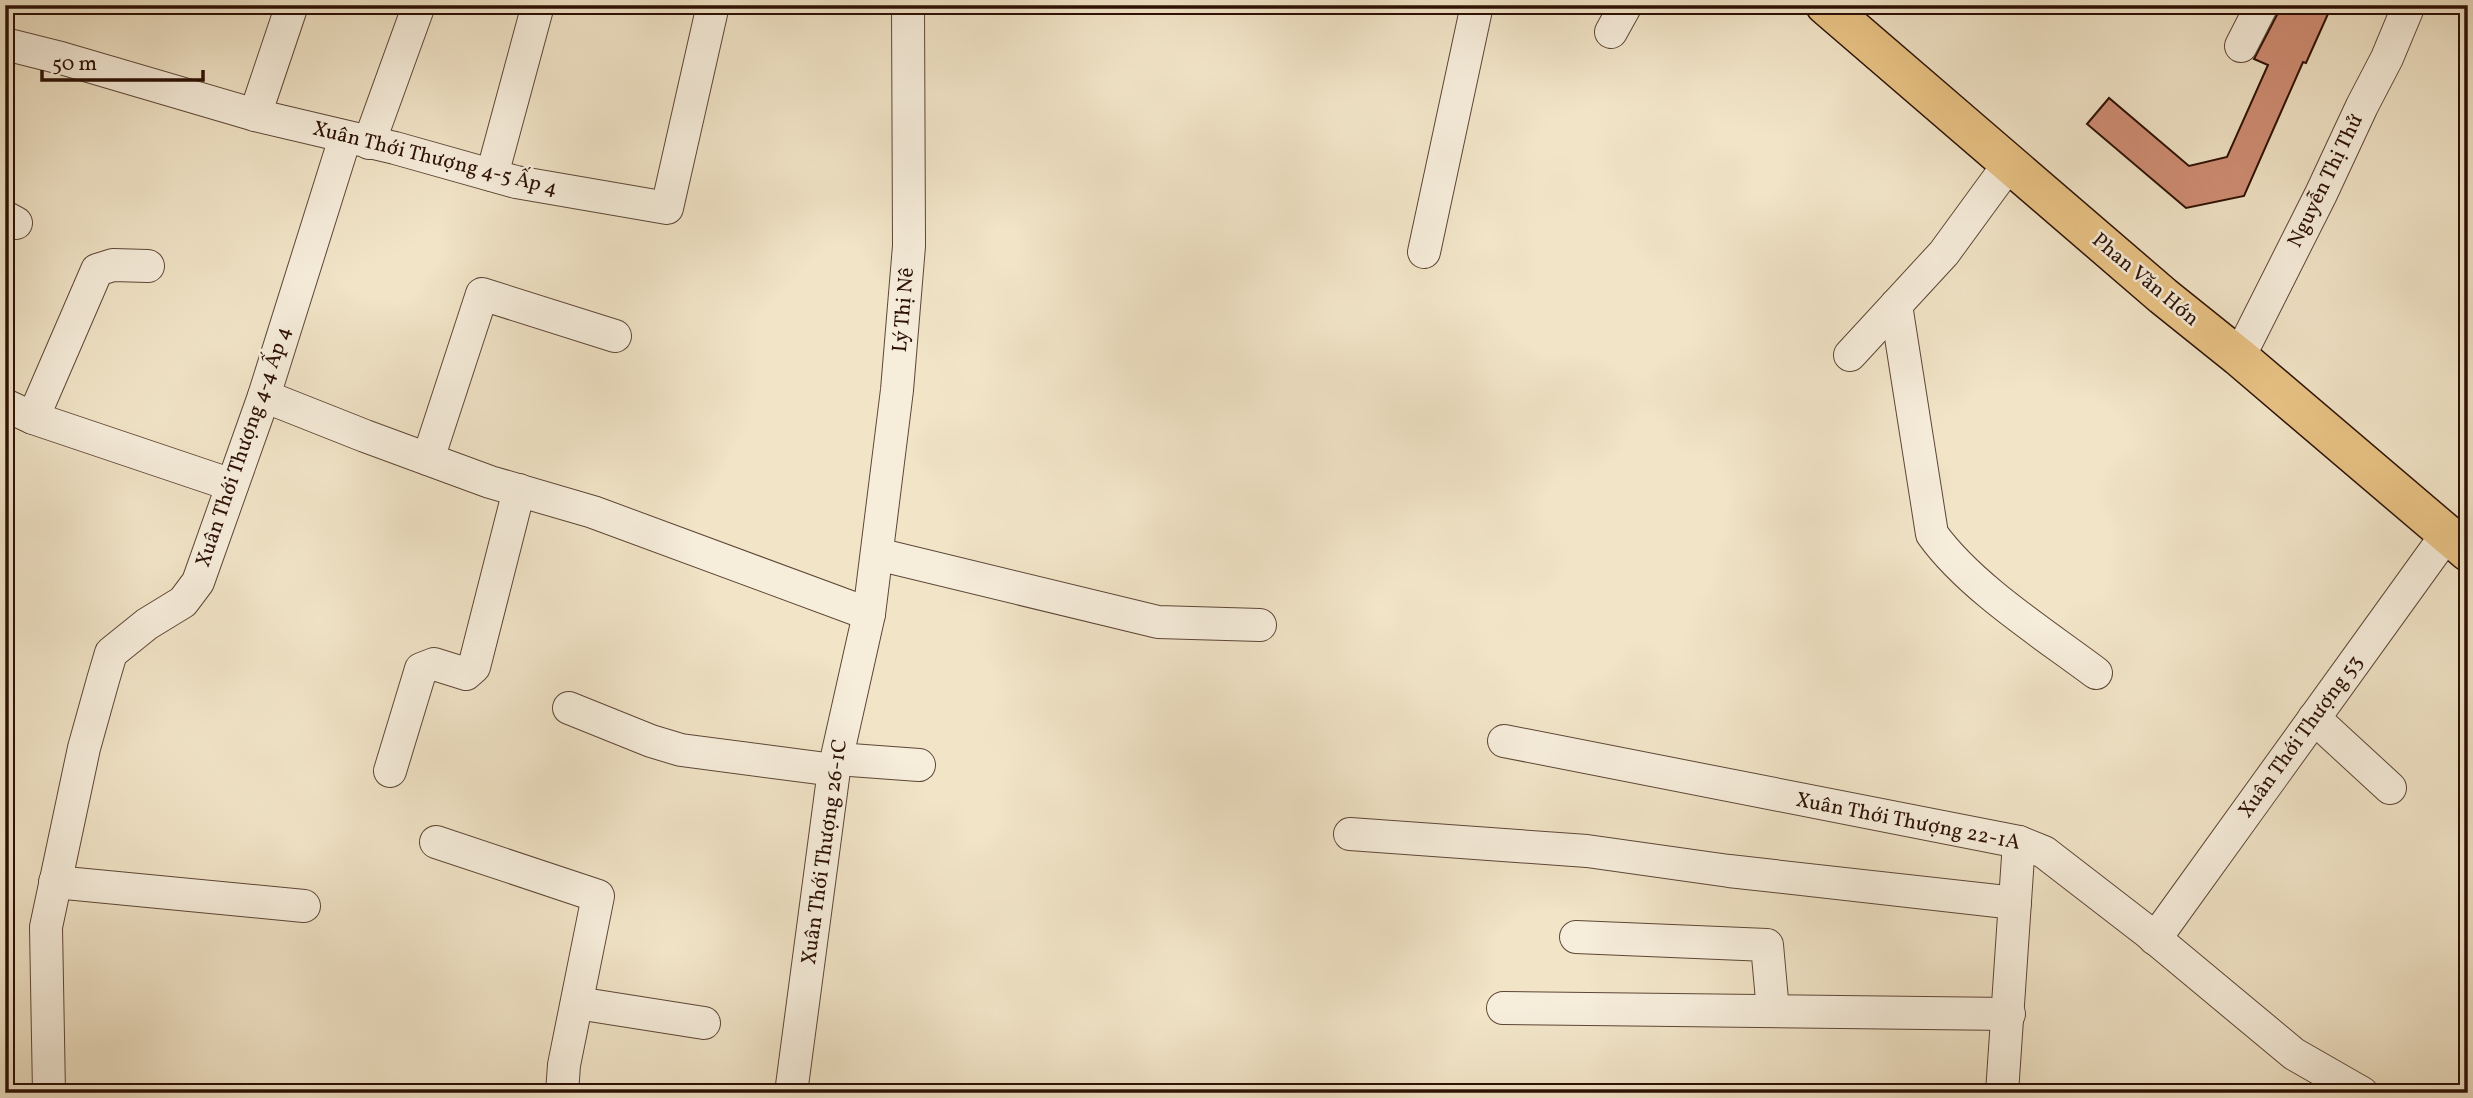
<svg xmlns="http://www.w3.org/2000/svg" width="2473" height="1098" font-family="Vollkorn,serif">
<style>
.building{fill:#d08e75;stroke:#2d1105;stroke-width:2}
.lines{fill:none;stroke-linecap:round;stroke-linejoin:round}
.minor-casing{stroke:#5e4636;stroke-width:34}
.major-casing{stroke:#2d1105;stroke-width:41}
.minor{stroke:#f6eddb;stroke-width:32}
.major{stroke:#e8c284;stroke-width:38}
.labels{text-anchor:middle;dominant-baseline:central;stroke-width:5;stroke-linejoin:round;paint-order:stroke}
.street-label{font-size:21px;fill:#2d1105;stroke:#f6eddb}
</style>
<rect width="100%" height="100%" fill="#f1e4c7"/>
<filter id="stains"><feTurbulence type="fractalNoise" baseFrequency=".00286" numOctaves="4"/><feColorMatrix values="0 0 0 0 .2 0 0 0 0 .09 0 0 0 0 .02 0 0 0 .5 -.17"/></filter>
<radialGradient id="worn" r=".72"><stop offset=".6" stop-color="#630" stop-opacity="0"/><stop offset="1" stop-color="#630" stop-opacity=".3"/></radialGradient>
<path class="building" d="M2280 5H2332L2306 63 2303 62 2244 196 2186 208 2087 124 2109 98 2189 166 2227 157 2268 65 2254 59 2278 13Z"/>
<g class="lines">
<g class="minor-casing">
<g id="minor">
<path d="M1611 32 1626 5"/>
<path d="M5 44 61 58 255 115 395 148 516 182 667 208 713 5"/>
<path d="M2241 46 2262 5"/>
<path d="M255 115 292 5"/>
<path d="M369 143 419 5"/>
<path d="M492 175 538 5"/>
<path d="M5 217 16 223"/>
<path d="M1424 252 1477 5"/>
<path d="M1896 305 1932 534C1970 587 2044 634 2096 673"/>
<path d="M1850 355 1944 253 2009 164"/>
<path d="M2239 357 2321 194 2362 106 2387 58 2409 5"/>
<path d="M264 396 365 436 490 482 593 512 869 614"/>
<path d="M5 405 33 418 232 485"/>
<path d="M33 418 97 270 113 265 148 266"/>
<path d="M428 459 482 294 615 336"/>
<path d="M877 554 1158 622 1260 625"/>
<path d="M569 708 651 741 681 750 834 770"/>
<path d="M2314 718 2390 788"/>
<path d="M1504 741 2019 842 2044 852 2145 930 2294 1054 2362 1093"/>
<path d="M837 759 919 765"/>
<path d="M390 771 421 669 434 664 466 674 474 667 519 490"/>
<path d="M1350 834 1587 851 1729 871 2015 903"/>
<path d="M436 842 598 896 564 1065 562 1093"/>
<path d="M55 882 304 906"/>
<path d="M1576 937 1767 945 1773 1011"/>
<path d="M2155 939 2447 534"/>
<path d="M577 1003 704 1023"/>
<path d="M1503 1008 2009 1014"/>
<path d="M49 1093 46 927 84 748 103 680 111 653 147 624 183 602 198 582 264 396 345 138"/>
<path d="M791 1093 834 770 869 614 897 390 909 246 908 5"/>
<path d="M2002 1093 2019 842"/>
</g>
</g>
<g class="major-casing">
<path id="major" d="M1825 5 2163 296 2239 357 2468 552"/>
</g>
<use href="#minor" class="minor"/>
<use href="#major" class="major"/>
</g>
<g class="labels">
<g class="street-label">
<text transform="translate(435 159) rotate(14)">Xuân Thới Thượng 4-5 Ấp 4</text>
<text transform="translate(2326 181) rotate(-64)">Nguyễn Thị Thử</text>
<text transform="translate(2145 280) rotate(40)">Phan Văn Hớn</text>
<text transform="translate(904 310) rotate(-85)">Lý Thị Nê</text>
<text transform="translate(244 447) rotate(-71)">Xuân Thới Thượng 4-4 Ấp 4</text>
<text transform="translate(2301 737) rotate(-54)">Xuân Thới Thượng 53</text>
<text transform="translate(1908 822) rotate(11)">Xuân Thới Thượng 22-1A</text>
<text transform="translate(825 852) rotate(-82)">Xuân Thới Thượng 26-1C</text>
</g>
</g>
<rect width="2473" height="1098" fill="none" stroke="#f1e4c7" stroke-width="28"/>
<rect x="7" y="7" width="2459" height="1084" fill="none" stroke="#2d1105" stroke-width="3.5"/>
<rect x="14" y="14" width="2445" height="1070" fill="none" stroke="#2d1105" stroke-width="2"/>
<path d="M42 70v10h161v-10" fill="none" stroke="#2d1105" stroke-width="3.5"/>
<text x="52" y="70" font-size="21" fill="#2d1105" stroke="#f6eddb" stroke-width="5" paint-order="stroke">50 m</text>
<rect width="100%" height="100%" filter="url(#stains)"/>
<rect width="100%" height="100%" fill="url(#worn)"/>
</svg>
